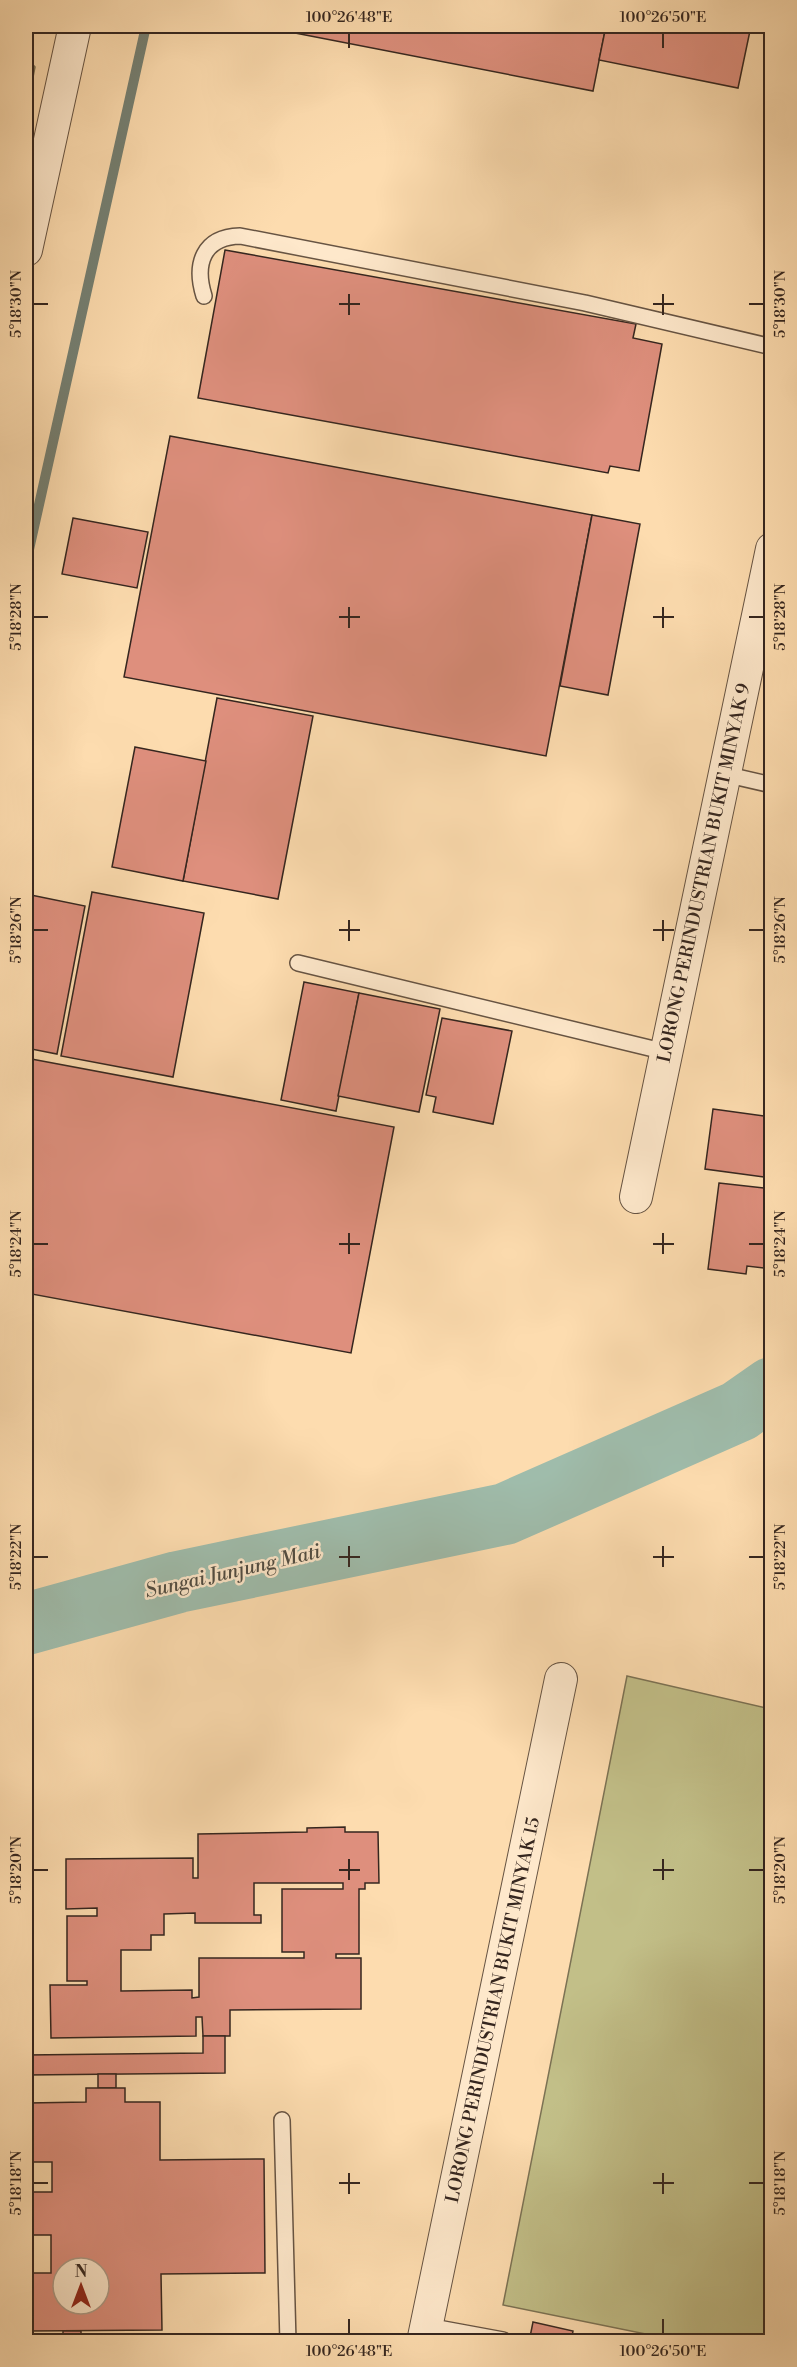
<svg xmlns="http://www.w3.org/2000/svg" width="797" height="2367" font-family="'Libre Bodoni',serif">
<style>
.green{fill:#c2bf88;stroke:#7c7254;stroke-width:1.5}
.lines{fill:none;stroke-linecap:round;stroke-linejoin:round}
.stream{stroke:#758073;stroke-width:10}
.river{stroke:#9fbcab;stroke-width:62}
.building{fill:#de8f7d;stroke:#35261f;stroke-width:1.5;fill-rule:evenodd}
.lane-casing{stroke:#675443;stroke-width:18}
.street-casing{stroke:#675443;stroke-width:34}
.lane{stroke:#fee8cb;stroke-width:15}
.street{stroke:#fee8cb;stroke-width:32}
.ticks{fill:none;stroke:#35261f;stroke-width:2}
.labels{text-anchor:middle;dominant-baseline:central;stroke-width:5;stroke-linejoin:round;paint-order:stroke}
.street-label{font-size:18px;fill:#35261f;stroke:#fee8cb}
.water-label{font-size:20px;font-style:italic;fill:#504c42;stroke:#fee8cb}
.neatline{fill:none;stroke:#35261f;stroke-width:2}
.ticks-label{font-size:15px;text-anchor:middle;fill:#35261f}
</style>
<rect width="100%" height="100%" fill="#fddcaf"/>
<filter id="stains"><feTurbulence type="fractalNoise" baseFrequency=".00333" numOctaves="4"/><feColorMatrix values="0 0 0 0 .2 0 0 0 0 .09 0 0 0 0 .02 0 0 0 .5 -.17"/></filter>
<radialGradient id="worn" r=".72"><stop offset=".6" stop-color="#630" stop-opacity="0"/><stop offset="1" stop-color="#630" stop-opacity=".3"/></radialGradient>
<g class="green">
<path d="M26 57 35 67 26 113Z"/>
<path d="M627 1676 771 1709V2341H680L503 2305Z"/>
</g>
<g class="lines">
<path class="stream" d="M26 563 146 26"/>
<path class="river" d="M26 1624 178 1582 505 1514 739 1411 772 1388"/>
</g>
<g class="building">
<path d="M259 26H606L593 91Z"/>
<path d="M606 26H751L738 88 599 60Z"/>
<path d="M225 250 636 324 633 338 662 344 639 471 610 466 608 473 198 398Z"/>
<path d="M170 436 592 515 546 756 124 677Z"/>
<path d="M592 515 640 524 608 695 560 686Z"/>
<path d="M73 518 148 532 137 588 62 574Z"/>
<path d="M217 698 313 716 278 899 183 881Z"/>
<path d="M135 747 206 761 183 881 112 867Z"/>
<path d="M92 892 204 913 173 1077 61 1056Z"/>
<path d="M26 894 85 906 57 1054 26 1048Z"/>
<path d="M304 982 359 993 336 1111 281 1100Z"/>
<path d="M359 993 440 1009 419 1112 338 1096Z"/>
<path d="M442 1018 512 1031 493 1124 433 1112 436 1097 426 1095Z"/>
<path d="M26 1058 394 1127 351 1353 26 1293Z"/>
<path d="M713 1109 772 1117 764 1177 705 1169Z"/>
<path d="M719 1183 772 1189 769 1230H772V1259L765 1260 764 1268 747 1266 746 1274 708 1269Z"/>
<path d="M345 1827V1832H378L379 1883H365V1889H359V1954H336V1958H361V2009L230 2010V2036H203L202 2017H196V2036L51 2038 50 1985H87V1981H67V1916H97V1908L66 1909V1859L193 1858V1878H198V1834L307 1832V1828ZM254 1883H343V1889H282V1952H304V1958H199V1997L192 1998V1990L121 1991V1950H151V1935H164V1914L195 1913V1923H261V1915H254Z"/>
<path d="M203 2036H225V2073L26 2075V2055L203 2053Z"/>
<rect x="98" y="2074" width="18" height="14"/>
<path d="M86 2088H125V2102H160V2160L264 2159 265 2273 161 2274 162 2330 29 2331V2273H51V2235H28V2192H52V2162H28V2103L86 2102ZM63 2268H99V2304H63Z"/>
<path d="M533 2322 573 2331 571 2342H529Z"/>
<rect x="63" y="2331" width="18" height="11"/>
</g>
<g class="lines">
<g class="lane-casing">
<g id="lane">
<path d="M204 296C194 264 203 237 240 236L585 303 772 347"/>
<path d="M724 774 772 785"/>
<path d="M298 963 666 1052"/>
<path d="M282 2120 288 2342"/>
<path d="M427 2326 503 2340"/>
</g>
</g>
<g class="street-casing">
<g id="street">
<path d="M26 250 75 26"/>
<path d="M636 1197 772 549"/>
<path d="M423 2342 561 1679"/>
</g>
</g>
<use href="#lane" class="lane"/>
<use href="#street" class="street"/>
</g>
<path class="ticks" d="M349 33V48M663 33V48M349 294V315M663 294V315M33 304H48M339 304H360M653 304H674M749 304H764M349 607V628M663 607V628M33 617H48M339 617H360M653 617H674M749 617H764M349 920V941M663 920V941M33 930H48M339 930H360M653 930H674M749 930H764M349 1233V1254M663 1233V1254M33 1244H48M339 1244H360M653 1244H674M749 1244H764M349 1546V1567M663 1546V1567M33 1557H48M339 1557H360M653 1557H674M749 1557H764M349 1859V1880M663 1859V1880M33 1870H48M339 1870H360M653 1870H674M749 1870H764M349 2173V2194M663 2173V2194M33 2183H48M339 2183H360M653 2183H674M749 2183H764M349 2319V2334M663 2319V2334"/>
<g class="labels">
<g class="street-label">
<text transform="translate(704 873) rotate(-78)">LORONG PERINDUSTRIAN BUKIT MINYAK 9</text>
<text transform="translate(493 2010) rotate(-78)">LORONG PERINDUSTRIAN BUKIT MINYAK 15</text>
</g>
<g class="water-label">
<text transform="translate(233 1572) rotate(-13)">Sungai Junjung Mati</text>
</g>
</g>
<rect width="797" height="2367" fill="none" stroke="#fddcaf" stroke-width="66"/>
<g transform="translate(81 2286)"><circle r="28" fill="#fee8cb" stroke="#ae9a86" stroke-width="1.5"/>
<path d="M0-4.5L10 22L0 15L-10 22Z" fill="#8f2418"/>
<text y="-9" font-size="16" font-weight="bold" text-anchor="middle" fill="#35261f">N</text>
</g>
<rect x="33" y="33" width="731" height="2301" class="neatline"/>
<g class="ticks-label">
<text x="349" y="22">100°26'48"E</text>
<text x="663" y="22">100°26'50"E</text>
<text transform="translate(16 304) rotate(-90)" y="5">5°18'30"N</text>
<text transform="translate(780 304) rotate(-90)" y="5">5°18'30"N</text>
<text transform="translate(16 617) rotate(-90)" y="5">5°18'28"N</text>
<text transform="translate(780 617) rotate(-90)" y="5">5°18'28"N</text>
<text transform="translate(16 930) rotate(-90)" y="5">5°18'26"N</text>
<text transform="translate(780 930) rotate(-90)" y="5">5°18'26"N</text>
<text transform="translate(16 1244) rotate(-90)" y="5">5°18'24"N</text>
<text transform="translate(780 1244) rotate(-90)" y="5">5°18'24"N</text>
<text transform="translate(16 1557) rotate(-90)" y="5">5°18'22"N</text>
<text transform="translate(780 1557) rotate(-90)" y="5">5°18'22"N</text>
<text transform="translate(16 1870) rotate(-90)" y="5">5°18'20"N</text>
<text transform="translate(780 1870) rotate(-90)" y="5">5°18'20"N</text>
<text transform="translate(16 2183) rotate(-90)" y="5">5°18'18"N</text>
<text transform="translate(780 2183) rotate(-90)" y="5">5°18'18"N</text>
<text x="349" y="2356">100°26'48"E</text>
<text x="663" y="2356">100°26'50"E</text>
</g>
<rect width="100%" height="100%" filter="url(#stains)"/>
<rect width="100%" height="100%" fill="url(#worn)"/>
</svg>
